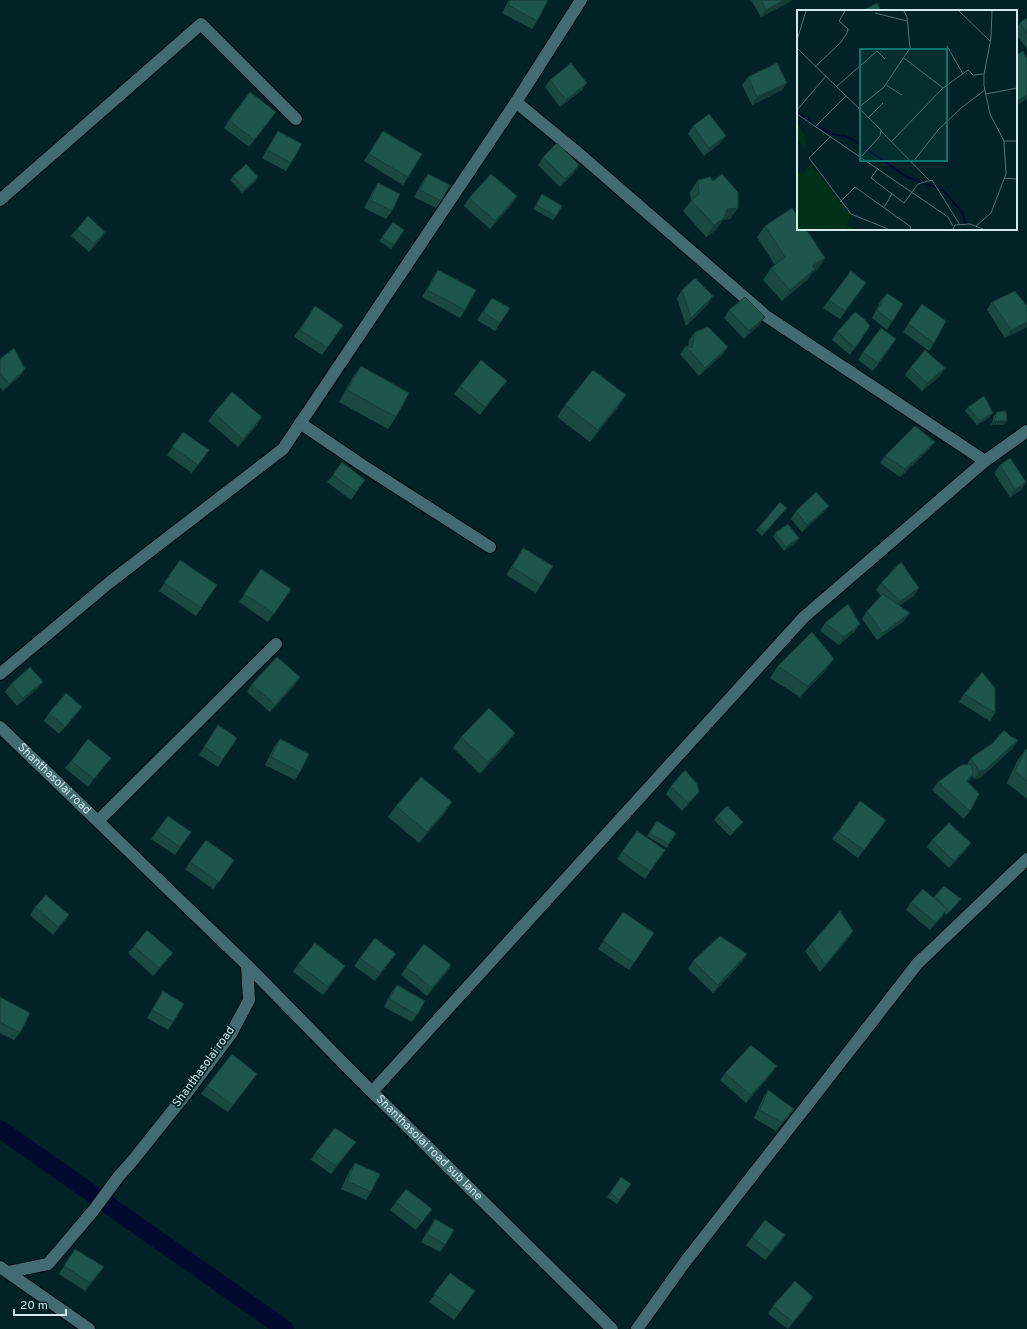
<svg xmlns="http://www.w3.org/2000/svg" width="1027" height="1329" font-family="Overpass,sans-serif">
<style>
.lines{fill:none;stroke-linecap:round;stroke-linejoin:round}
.canal{stroke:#00092e;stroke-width:18}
.street-casing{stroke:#000a0d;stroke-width:14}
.street{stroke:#426c72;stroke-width:12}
.wall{fill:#1a4942}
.shaded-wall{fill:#153c36}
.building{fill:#1e554d;stroke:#153c36}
.labels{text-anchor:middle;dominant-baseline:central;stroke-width:3.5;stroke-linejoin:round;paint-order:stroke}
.street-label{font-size:12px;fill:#d3e9ed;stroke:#012226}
.inset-river{fill:none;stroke:#00092e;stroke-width:2}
.inset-road{fill:none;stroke:#557276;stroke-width:1}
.view{fill:#0f766e;fill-opacity:0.15;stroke:#0f766e;stroke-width:2}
.inset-edge{fill:none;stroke:#d3e9ed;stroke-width:2}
</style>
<rect width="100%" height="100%" fill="#012226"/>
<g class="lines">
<path class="canal" d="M0 1129 285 1329"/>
<g class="street-casing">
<g id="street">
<path d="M516 102 584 158 766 316 985 461"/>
<path d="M0 200 201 24 296 119"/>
<path d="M300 423 362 465 490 547"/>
<path d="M0 674 110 582 283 449 516 102 581 0"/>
<path id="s1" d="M0 727 247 965 249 1000 231 1034 189 1090 134 1159 119 1176 93 1211 48 1264 9 1272"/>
<path d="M98 821 276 644"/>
<path id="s2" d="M247 965 351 1071 612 1329"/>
<path d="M372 1092 804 617 985 461 1027 431"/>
<path d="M0 1267 89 1329"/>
<path d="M637 1329 685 1262 917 964 1027 859"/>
</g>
</g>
<use href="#street" class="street"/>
</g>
<g class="wall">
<path d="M509 0H548L537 21 532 29 502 13Z"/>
<path d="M751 0H793L761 17Z"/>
<path d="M1027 18V49L1016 34V28L1020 23Z"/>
<path d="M748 77 782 90 752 105 742 85Z"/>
<path d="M550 80 582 90 560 107 545 87Z"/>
<path d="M229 120H270L249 147 224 128Z"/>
<path d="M693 126 720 143 704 156 688 134Z"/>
<path d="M278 131 291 163 286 171 262 158 273 139Z"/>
<path d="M383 131 408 177 403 185 364 161Z"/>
<path d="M543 157 574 173 560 187 538 165Z"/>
<path d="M428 174 441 201 436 208 414 197 423 181Z"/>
<path d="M233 176 256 181 242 193 230 180Z"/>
<path d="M698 180 713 181 738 208 730 219 723 220 716 230 706 237 683 211 691 201 690 192Z"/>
<path d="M378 183 392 211 386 219 364 208 373 191Z"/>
<path d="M542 194 556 216 553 220 533 209Z"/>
<path d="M517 196 512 204 490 229 464 206 469 198Z"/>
<path d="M393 222 404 230 391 249 379 241Z"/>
<path d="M765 226 825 258 817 270 812 273 807 280 782 301 763 280 771 268 775 265 757 237Z"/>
<path d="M77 229 105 232 100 240 89 252 71 236Z"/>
<path d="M438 270 465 310 460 318 422 297 433 278Z"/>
<path d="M866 283 840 319 823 308 829 300Z"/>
<path d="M682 290 713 296 708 304 686 326 677 298Z"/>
<path d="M887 293 892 322 887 330 872 318 881 300Z"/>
<path d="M492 298 500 323 495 331 477 320Z"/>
<path d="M992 302 1027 327 1005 338 987 310Z"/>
<path d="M922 304 934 343 929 351 903 332Z"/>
<path d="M315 306 343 325 322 355 294 337Z"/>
<path d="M729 310 765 317 759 325 744 339 724 318Z"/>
<path d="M695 332 723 354 699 376 680 354 686 346 688 347 689 340Z"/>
<path d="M837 332 855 348 850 355 832 340Z"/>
<path d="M891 347 873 371 858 360 863 352Z"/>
<path d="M0 359 25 369 19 377 3 391 0 387Z"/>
<path d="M361 366 396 417 388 429 339 402 353 377Z"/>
<path d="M911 367 945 368 940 376 922 391 905 375Z"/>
<path d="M507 381 501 388 480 415 454 394 460 386Z"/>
<path d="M626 395 618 407 590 442 557 417 565 405Z"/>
<path d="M968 407 990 417 977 425 965 411Z"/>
<path d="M997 412 1004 425H991L994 416Z"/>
<path d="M214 413 257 425 238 447 208 421Z"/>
<path d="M183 432 209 450 192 473 167 455Z"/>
<path d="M935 442 929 449 900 477 880 463 885 456Z"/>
<path d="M1000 465 1026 482 1021 490 1010 497 994 473Z"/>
<path d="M333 475 365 480 351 500 327 482Z"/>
<path d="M829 506 823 513 802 532 791 519 796 511Z"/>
<path d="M784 511 762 536 756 530 759 527Z"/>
<path d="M775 533 799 538 796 542 784 551 773 537Z"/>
<path d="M523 548 541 585 536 593 506 575Z"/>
<path d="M180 560 217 585 196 616 159 591Z"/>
<path d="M261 569 291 589 268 622 239 602Z"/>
<path d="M881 583 914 596 899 606 904 621 877 640 862 619 867 611 881 596 876 590Z"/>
<path d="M825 623 860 624 854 632 839 645 820 631Z"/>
<path d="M778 666 826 670 800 697 770 678Z"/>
<path d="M11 684 37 689 17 706 5 692Z"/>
<path d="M252 684 295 685 270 712 247 692Z"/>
<path d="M964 694 995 713 990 721 959 702Z"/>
<path d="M49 713 76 714 59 734 44 721Z"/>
<path d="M218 725 237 738 218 767 199 755Z"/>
<path d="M515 733 507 744 480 774 453 748 461 737Z"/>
<path d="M280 739 300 772 295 780 265 765 274 747Z"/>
<path d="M993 743 1013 748 980 778 974 779 972 776 968 782 970 811 964 819 932 790 938 782 967 765 971 758Z"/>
<path d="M1027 749V799L1007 783 1017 761 1025 750Z"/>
<path d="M71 761 105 765 88 787 65 768Z"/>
<path d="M671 786 699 792 693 799 682 811 666 794Z"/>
<path d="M860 801 886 820 858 858 832 839Z"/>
<path d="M452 802 444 814 419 843 388 817 396 806Z"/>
<path d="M168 816 191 832 175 855 151 839Z"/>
<path d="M717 816 743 822 740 826 730 836 714 820Z"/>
<path d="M657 821 669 844 667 848 647 836Z"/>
<path d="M206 840 234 860 213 889 185 869Z"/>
<path d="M932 840 966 850 949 868 927 847Z"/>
<path d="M665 850 645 879 617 859 622 852Z"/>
<path d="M944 886 958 903 946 915 944 913 930 930 906 910 911 902 933 898Z"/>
<path d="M35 907 63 923 53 935 30 915Z"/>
<path d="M623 912 654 933 629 970 598 949Z"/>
<path d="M848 939 820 972 805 951 811 944Z"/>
<path d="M134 946 167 960 153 976 128 953Z"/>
<path d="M396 954 375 981 354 966 360 958Z"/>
<path d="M747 954 742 962 713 993 688 969 693 961Z"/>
<path d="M298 964 340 974 323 995 293 972Z"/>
<path d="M451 965 446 973 427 996 401 975 406 967Z"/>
<path d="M397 985 417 1015 412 1022 384 1007 391 993Z"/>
<path d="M163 991 173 1022 168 1030 147 1018 158 999Z"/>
<path d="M0 997 20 1033 14 1040 0 1033Z"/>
<path d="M725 1073 771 1074 746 1103 720 1080Z"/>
<path d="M257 1074 228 1112 201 1094 207 1086Z"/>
<path d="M768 1090 789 1116 776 1131 754 1118 763 1098Z"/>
<path d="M356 1142 331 1174 311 1160 316 1152Z"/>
<path d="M355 1163 371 1192 366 1200 341 1189 350 1170Z"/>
<path d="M621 1177 631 1184 617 1204 607 1197Z"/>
<path d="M396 1202 426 1217 416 1230 390 1210Z"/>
<path d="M435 1219 445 1245 440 1252 421 1242 430 1227Z"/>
<path d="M752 1237 780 1243 765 1260 746 1245Z"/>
<path d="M75 1249 98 1275 85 1291 59 1274Z"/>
<path d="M450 1273 475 1291 454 1320 429 1302Z"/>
<path d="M808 1305 788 1329 768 1314 773 1306Z"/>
</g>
<g class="shaded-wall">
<path d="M784 0H792L761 17 766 10Z"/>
<path d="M587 83 582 90 560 107 566 100Z"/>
<path d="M787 83 782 90 752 105 757 97Z"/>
<path d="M1027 95V99L1016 106V102L1017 101Z"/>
<path d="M276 112 270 120 249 147 254 140Z"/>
<path d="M726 136 720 143 704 156 709 148Z"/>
<path d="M579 165 574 173 560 187 565 179Z"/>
<path d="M258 177 256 181 242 193 245 189Z"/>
<path d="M517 196 512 204 490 229 495 221Z"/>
<path d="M738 208 730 219 723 220 716 230 706 237 714 225 727 209Z"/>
<path d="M105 232 100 240 89 252 94 244Z"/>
<path d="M825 258 817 270 812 273 807 280 782 301 790 290 812 266Z"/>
<path d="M713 296 708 304 686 326 691 318Z"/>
<path d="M765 317 759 325 744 339 749 331Z"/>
<path d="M1027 322V327L1005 338 1011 330Z"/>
<path d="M728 347 723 354 699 376 705 368Z"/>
<path d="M945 368 940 376 922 391 927 383Z"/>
<path d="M25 369 19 377 3 391 9 384Z"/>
<path d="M507 381 501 388 480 415 485 407Z"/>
<path d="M626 395 618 407 590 442 598 430Z"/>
<path d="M993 413 990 417 977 425 980 421Z"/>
<path d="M262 417 257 425 238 447 243 439Z"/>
<path d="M994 421H1007L1004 425H991Z"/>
<path d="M935 442 929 449 900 477 905 469Z"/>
<path d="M1026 482 1021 490 1010 497 1015 490Z"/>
<path d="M829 506 823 513 802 532 807 525Z"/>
<path d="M799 538 796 542 784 551 786 547Z"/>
<path d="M919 588 914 596 894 609 900 601Z"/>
<path d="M910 613 904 621 877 640 883 633Z"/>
<path d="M860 624 854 632 839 645 844 637Z"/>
<path d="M834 659 826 670 800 697 808 686Z"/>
<path d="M300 677 295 685 270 712 275 705Z"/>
<path d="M43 682 37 689 17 706 23 698Z"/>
<path d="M515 733 507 744 480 774 488 762Z"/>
<path d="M1018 740 1013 748 980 778 974 779 979 771Z"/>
<path d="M699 792 693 799 682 811 688 803Z"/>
<path d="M452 802 444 814 419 843 427 832Z"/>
<path d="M743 822 740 826 730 836 733 832Z"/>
<path d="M971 843 966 850 949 868 954 861Z"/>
<path d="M947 909 942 917 930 930 936 923Z"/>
<path d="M69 915 63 923 53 935 58 927Z"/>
<path d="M853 931 848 939 820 972 825 965Z"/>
<path d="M173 953 167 960 153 976 159 968Z"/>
<path d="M396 954 390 961 375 981 380 973Z"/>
<path d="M747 954 742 962 713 993 718 985Z"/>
<path d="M451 965 446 973 427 996 432 988Z"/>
<path d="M345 966 340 974 323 995 328 987Z"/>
<path d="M777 1066 771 1074 746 1103 751 1095Z"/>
<path d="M794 1109 789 1116 776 1131 782 1123Z"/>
<path d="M356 1142 350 1150 331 1174 336 1166Z"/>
<path d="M785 1235 780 1243 765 1260 771 1252Z"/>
<path d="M104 1267 98 1275 85 1291 90 1283Z"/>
<path d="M813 1297 808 1305 788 1329 793 1322Z"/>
</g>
<g class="building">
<path d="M510 0H548L537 21 508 5Z"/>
<path d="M761 0H784L766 10Z"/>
<path d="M877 3 881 11H862Z"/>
<path d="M1027 18V34L1020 23Z"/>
<path d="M1023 51 1027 59V95L1017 101 1016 99V55Z"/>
<path d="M571 63 587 83 566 100 550 80Z"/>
<path d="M777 63 787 83 757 97 748 77Z"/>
<path d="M250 92 276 112 254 140 229 120Z"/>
<path d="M709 114 726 136 709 148 693 126Z"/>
<path d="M278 131 302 144 291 163 267 150Z"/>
<path d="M383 131 422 154 408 177 369 154Z"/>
<path d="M557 143 579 165 565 179 543 157Z"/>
<path d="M246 164 258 177 245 189 233 176Z"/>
<path d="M428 174 450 185 441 201 420 190Z"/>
<path d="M491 174 517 196 495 221 469 198Z"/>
<path d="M722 174 738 192V208L727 209 724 218 714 225 691 200 699 194 698 180 710 177 713 181Z"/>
<path d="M378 183 400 194 392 211 370 200Z"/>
<path d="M542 194 562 206 556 216 536 205Z"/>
<path d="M792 208 798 217V229H806L825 258 812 266 815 269 790 290 771 268 785 257 765 226Z"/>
<path d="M88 216 105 232 94 244 77 229Z"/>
<path d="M393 222 404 230 394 245 382 237Z"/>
<path d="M438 270 476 290 465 310 427 290Z"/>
<path d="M851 271 866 283 845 311 829 300Z"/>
<path d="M695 278 713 296 691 318 682 290Z"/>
<path d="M1015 291 1027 306V322L1011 330 992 302Z"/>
<path d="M887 293 903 304 892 322 877 310Z"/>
<path d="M745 297 765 317 749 331 729 310Z"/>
<path d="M492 298 510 308 500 323 483 312Z"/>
<path d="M922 304 946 321 934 343 908 324Z"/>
<path d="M315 306 343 325 327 348 300 330Z"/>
<path d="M855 312 864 319 870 326 855 348 837 332Z"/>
<path d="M708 327 728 347 705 368 686 346 692 348 695 332Z"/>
<path d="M881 328 896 339 878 363 863 352Z"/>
<path d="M14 348 25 369 9 384 0 373V359Z"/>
<path d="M925 350 945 368 927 383 911 367Z"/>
<path d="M481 360 507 381 485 407 460 386Z"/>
<path d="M361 366 409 393 396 417 347 390Z"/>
<path d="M593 370 626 395 598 430 565 405Z"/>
<path d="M232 392 262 417 243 439 214 413Z"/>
<path d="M984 396 993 413 980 421 968 407Z"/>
<path d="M1006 411 1007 421H994L997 412Z"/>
<path d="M915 426 935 442 905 469 885 456Z"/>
<path d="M183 432 209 450 198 465 172 447Z"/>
<path d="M1010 458 1026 482 1015 490 1000 465Z"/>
<path d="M342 462 365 480 356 492 333 475Z"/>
<path d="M816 492 829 506 807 525 796 511Z"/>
<path d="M780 502 787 508 765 532 759 527Z"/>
<path d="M788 524 799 538 786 547 775 533Z"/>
<path d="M523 548 553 566 541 585 512 567Z"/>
<path d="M180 560 217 585 201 608 164 583Z"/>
<path d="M901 562 919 588 900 601 881 583Z"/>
<path d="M261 569 291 589 274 614 244 594Z"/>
<path d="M883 594 910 613 883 633 867 611Z"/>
<path d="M848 604 860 624 844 637 825 623Z"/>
<path d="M812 632 834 659 808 686 778 666Z"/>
<path d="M277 657 300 677 275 705 252 684Z"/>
<path d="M30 667 43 682 23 698 11 684Z"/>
<path d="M982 672 995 688V713L964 694Z"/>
<path d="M66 693 82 707 65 727 49 713Z"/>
<path d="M489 708 515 733 488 762 461 737Z"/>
<path d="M218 725 237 738 223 759 204 747Z"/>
<path d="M1004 730 1010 736 1018 740 985 770 979 771 971 758 993 743Z"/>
<path d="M88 739 111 758 94 779 71 761Z"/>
<path d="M280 739 309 754 300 772 271 757Z"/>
<path d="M1027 749V781L1015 771 1025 750Z"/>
<path d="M971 764 973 774 967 781 979 794 970 811 938 782 961 765Z"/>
<path d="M685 770 697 784 699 792 688 803 671 786Z"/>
<path d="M421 777 452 802 427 832 396 806Z"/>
<path d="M860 801 886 820 864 850 838 832Z"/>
<path d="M727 806 743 822 733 832 717 816Z"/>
<path d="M168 816 191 832 180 847 157 831Z"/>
<path d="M657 821 676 833 669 844 649 833Z"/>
<path d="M949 823 971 843 954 861 932 840Z"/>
<path d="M637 831 665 850 650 871 622 852Z"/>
<path d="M206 840 234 860 219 882 190 862Z"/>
<path d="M944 886 961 899 949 912 935 896Z"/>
<path d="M923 889 947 909 936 923 911 902Z"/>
<path d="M46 895 69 915 58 927 35 907Z"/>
<path d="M840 911 853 931 825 965 811 944Z"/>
<path d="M623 912 654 933 634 963 603 941Z"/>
<path d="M147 930 173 953 159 968 134 946Z"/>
<path d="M720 936 747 954 718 985 693 961Z"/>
<path d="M375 938 396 954 380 973 360 958Z"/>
<path d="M315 943 345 966 328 987 298 964Z"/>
<path d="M424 944 451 965 432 988 406 967Z"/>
<path d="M397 985 425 1001 417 1015 389 999Z"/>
<path d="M163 991 184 1004 173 1022 152 1010Z"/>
<path d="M0 997 30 1013 20 1033 0 1022Z"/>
<path d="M751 1045 777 1066 751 1095 725 1073Z"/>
<path d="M232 1054 257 1074 233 1105 207 1086Z"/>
<path d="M768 1090 794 1109 782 1123 760 1110Z"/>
<path d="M335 1128 356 1142 336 1166 316 1152Z"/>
<path d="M355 1163 380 1174 371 1192 347 1181Z"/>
<path d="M621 1177 631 1184 619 1200 610 1193Z"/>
<path d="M406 1189 432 1209 422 1222 396 1202Z"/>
<path d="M435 1219 454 1230 445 1245 427 1234Z"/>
<path d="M765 1220 785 1235 771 1252 752 1237Z"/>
<path d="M75 1249 104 1267 90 1283 64 1266Z"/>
<path d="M450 1273 475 1291 460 1312 434 1294Z"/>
<path d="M795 1281 813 1297 793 1322 773 1306Z"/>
</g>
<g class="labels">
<g class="street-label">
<text stroke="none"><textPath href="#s1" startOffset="75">Shanthasolai road</textPath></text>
<text transform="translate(204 1067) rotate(-54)">Shanthasolai road</text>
<text stroke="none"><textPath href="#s2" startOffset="258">Shanthasolai road sub lane</textPath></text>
</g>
</g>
<g transform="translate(797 10)">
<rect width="220" height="220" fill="#012226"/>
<path d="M0 113 8 126 9 136 2 132 0 136ZM14 155 53 205 50 216 58 219H0V163H6Z" fill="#00321a"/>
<path class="inset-river" d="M0 102 15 113M21 117 35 124 48 126 58 131 110 167 146 180 165 202 169 215"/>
<path class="inset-road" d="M162 1 194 32M78 3 110 11M0 30 9 1M150 36 166 64M0 38 84 120 83 126 65 146M107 48 146 78M18 57 44 32 50 23 51 19 42 11 48 1M89 75 105 85M39 77 80 41 88 49M189 84 220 78M61 98 87 77 113 38 110 7 107 1M0 100 29 66M0 104 151 207 156 216M71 108 86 93M18 117 49 86M84 121 132 170M33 127 12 148 54 204 91 219M95 131 146 78 171 60 176 65 187 64M207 131H220M116 152 141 120 164 98 188 80M81 158 74 168 107 193 121 174 135 170 163 215M207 168 220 169M43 192 58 177 114 217 113 219M87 197 95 184M179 216 194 203 209 164 207 131 193 104 187 76V64L194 28 195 1M156 219 158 215 173 214 186 219"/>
<path class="view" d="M63 39H150V151H63Z"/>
<rect width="220" height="220" class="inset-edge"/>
</g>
<path d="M14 1309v6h52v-6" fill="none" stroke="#d3e9ed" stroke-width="2"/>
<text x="20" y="1309" font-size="12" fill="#d3e9ed" stroke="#012226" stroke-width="3" paint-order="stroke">20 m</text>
</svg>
